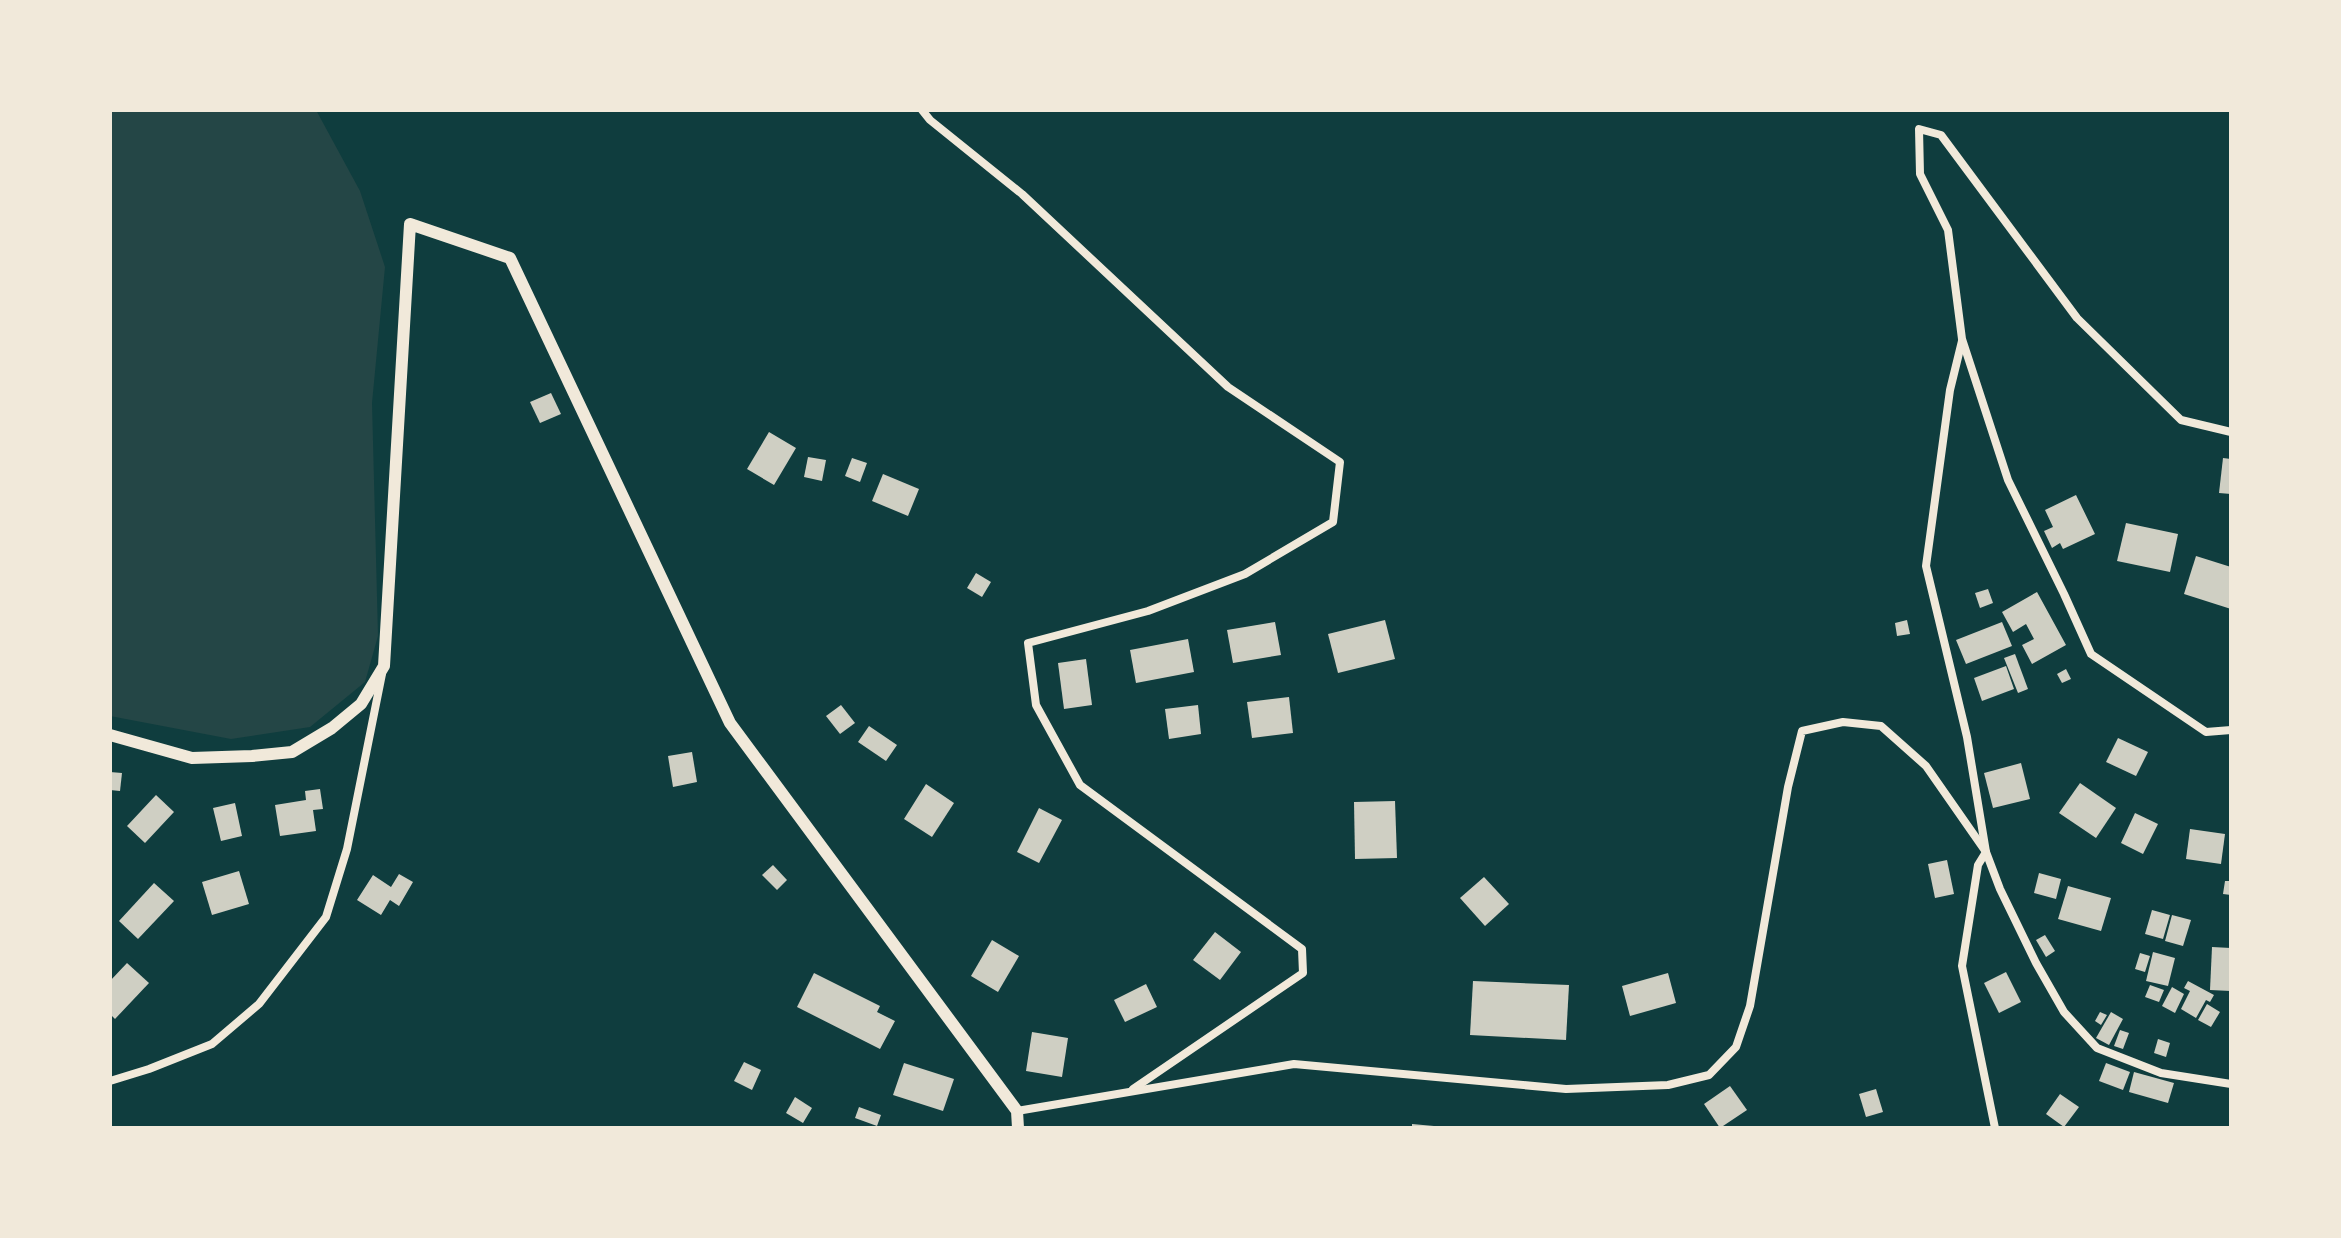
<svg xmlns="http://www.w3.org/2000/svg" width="2341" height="1238" font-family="'Noto Sans',sans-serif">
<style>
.green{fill:#244646}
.building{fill:#cfcfc3}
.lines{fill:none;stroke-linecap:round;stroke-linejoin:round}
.minor{stroke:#f1e9da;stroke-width:8}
.tertiary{stroke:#f1e9da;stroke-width:12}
</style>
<rect width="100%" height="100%" fill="#0f3d3e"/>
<path class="green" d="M110 110H316L360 191 385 267 372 403 378 636 365 682 310 727 231 739 110 716Z"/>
<g class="building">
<path d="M551 393 561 414 540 423 530 402Z"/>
<path d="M769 432 796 448 774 485 747 469Z"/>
<path d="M808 457 826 460 822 481 804 477Z"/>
<path d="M852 458 867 463 860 482 845 476Z"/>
<path d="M2223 458 2231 459V494L2219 493Z"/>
<path d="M883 474 919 489 908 516 872 501Z"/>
<path d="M2076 495 2095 534 2063 549 2060 543 2052 548 2044 531 2053 527 2045 510Z"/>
<path d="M2126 523 2178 534 2170 572 2117 561Z"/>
<path d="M2196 556 2231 567V609L2184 594Z"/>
<path d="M976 573 991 582 982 597 967 588Z"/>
<path d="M1988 589 1993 603 1980 608 1975 593Z"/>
<path d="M2037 592 2066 645 2032 664 2022 645 2034 639 2026 624 2013 632 2002 612Z"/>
<path d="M1385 620 1395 659 1338 673 1328 634Z"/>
<path d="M1907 620 1910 634 1897 636 1895 623Z"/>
<path d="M1275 622 1281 655 1233 663 1227 630Z"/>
<path d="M2002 622 2012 646 1966 664 1956 640Z"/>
<path d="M1188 639 1194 672 1136 683 1130 650Z"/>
<path d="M2015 654 2028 689 2018 693 2004 658Z"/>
<path d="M1086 659 1092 705 1064 709 1058 663Z"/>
<path d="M2006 666 2014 689 1982 701 1974 678Z"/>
<path d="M2066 669 2071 679 2062 683 2057 674Z"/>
<path d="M1289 697 1293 733 1252 738 1247 702Z"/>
<path d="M841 705 855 723 840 734 826 716Z"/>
<path d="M1198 705 1201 734 1169 739 1165 709Z"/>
<path d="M869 726 897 745 886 761 858 742Z"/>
<path d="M2118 738 2148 752 2136 776 2106 762Z"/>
<path d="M692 752 697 782 673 787 668 756Z"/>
<path d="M2021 763 2030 799 1993 808 1984 773Z"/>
<path d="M110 772 122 773 120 791 110 790Z"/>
<path d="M2080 783 2116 808 2096 838 2059 813Z"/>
<path d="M926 784 954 803 932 837 904 819Z"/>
<path d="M320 789 323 809 313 810 316 831 280 836 275 805 306 800 305 791Z"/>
<path d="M156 795 174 812 145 843 127 826Z"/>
<path d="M1395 801 1397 858 1355 859 1354 802Z"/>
<path d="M235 803 242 836 221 841 213 808Z"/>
<path d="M1039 808 1062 820 1039 863 1017 852Z"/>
<path d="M2135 813 2158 824 2143 854 2121 843Z"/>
<path d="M2190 829 2225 834 2221 864 2186 859Z"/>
<path d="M1947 860 1954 894 1935 898 1928 864Z"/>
<path d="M773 865 787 880 777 890 762 875Z"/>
<path d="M239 871 249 904 212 915 202 882Z"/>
<path d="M2039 873 2061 879 2056 899 2034 893Z"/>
<path d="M399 874 413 882 399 906 390 900 381 915 357 900 373 875 391 887Z"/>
<path d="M1484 877 1509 904 1485 926 1460 898Z"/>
<path d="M2225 881H2231V895L2223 894Z"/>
<path d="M154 883 174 901 138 939 119 921Z"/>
<path d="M2068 886 2111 898 2101 931 2058 919Z"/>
<path d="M2152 910 2170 915 2163 939 2145 934Z"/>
<path d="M2172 915 2191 920 2183 946 2165 941Z"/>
<path d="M1215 932 1241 952 1220 980 1193 960Z"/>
<path d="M2045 935 2055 951 2046 957 2036 940Z"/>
<path d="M992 940 1019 956 998 992 971 976Z"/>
<path d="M2212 947 2231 948V991L2210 990Z"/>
<path d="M2153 952 2175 958 2168 986 2146 981Z"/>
<path d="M2140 953 2150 956 2145 972 2135 969Z"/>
<path d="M127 963 149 983 115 1019 110 1014V981Z"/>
<path d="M2006 972 2021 1002 1999 1013 1984 983Z"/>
<path d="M814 973 880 1006 877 1012 895 1021 880 1049 797 1007Z"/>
<path d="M1668 973 1676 1003 1630 1016 1622 986Z"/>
<path d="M1473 981 1569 985 1566 1040 1470 1035Z"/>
<path d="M2188 981 2214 995 2210 1002 2206 1000 2196 1018 2181 1009 2190 991 2184 988Z"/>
<path d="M1146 984 1157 1007 1125 1022 1114 1000Z"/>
<path d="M2150 985 2164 990 2159 1002 2145 997Z"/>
<path d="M2172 987 2184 994 2175 1013 2162 1006Z"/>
<path d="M2207 1004 2220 1012 2211 1027 2198 1020Z"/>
<path d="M2100 1012 2107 1015 2101 1025 2095 1021Z"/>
<path d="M2111 1012 2123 1019 2109 1045 2096 1038Z"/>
<path d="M2120 1030 2129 1033 2123 1049 2114 1046Z"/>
<path d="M1032 1032 1068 1038 1062 1077 1026 1071Z"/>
<path d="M2158 1039 2170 1043 2166 1057 2154 1053Z"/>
<path d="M744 1062 761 1070 752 1090 734 1081Z"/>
<path d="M904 1063 954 1079 943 1111 893 1095Z"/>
<path d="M2106 1063 2130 1072 2123 1090 2099 1081Z"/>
<path d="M2134 1072 2174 1083 2168 1103 2129 1092Z"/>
<path d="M1730 1086 1747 1110 1720 1128 1704 1104Z"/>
<path d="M1876 1089 1883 1112 1866 1117 1859 1094Z"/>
<path d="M2060 1094 2079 1107 2064 1127 2046 1114Z"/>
<path d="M795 1097 812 1108 803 1123 786 1113Z"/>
<path d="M859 1107 881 1115 877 1126 855 1118Z"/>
<path d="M1412 1124 1434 1126V1128H1412Z"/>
</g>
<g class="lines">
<g class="minor">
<path d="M922 110 930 120 1022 194 1228 387 1340 462 1333 522 1245 574 1148 611 1028 643 1036 705 1080 785 1302 949 1303 973 1133 1089"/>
<path d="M1962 341 1950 390 1926 566 1967 737 1986 852 1978 865 1962 966 1995 1128"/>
<path d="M2231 432 2181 420 2077 318 1941 135 1919 129 1920 174 1948 230 1962 339 2008 480 2064 594 2091 654 2206 732 2231 730"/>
<path d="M110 1081 149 1069 212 1044 259 1004 326 917 347 849 382 674"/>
<path d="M1017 1111 1294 1064 1566 1089 1668 1085 1709 1075 1736 1047 1750 1006 1788 787 1802 731 1843 722 1881 726 1926 766 1986 852 2000 889 2036 963 2064 1012 2097 1048 2161 1073 2231 1084"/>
</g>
<path class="tertiary" d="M110 735 192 758 252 756 292 752 332 728 361 704 384 666 410 224 510 258 730 723 1017 1111 1018 1128"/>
</g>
<rect width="2341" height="1238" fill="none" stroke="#f1e9da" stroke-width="224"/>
</svg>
